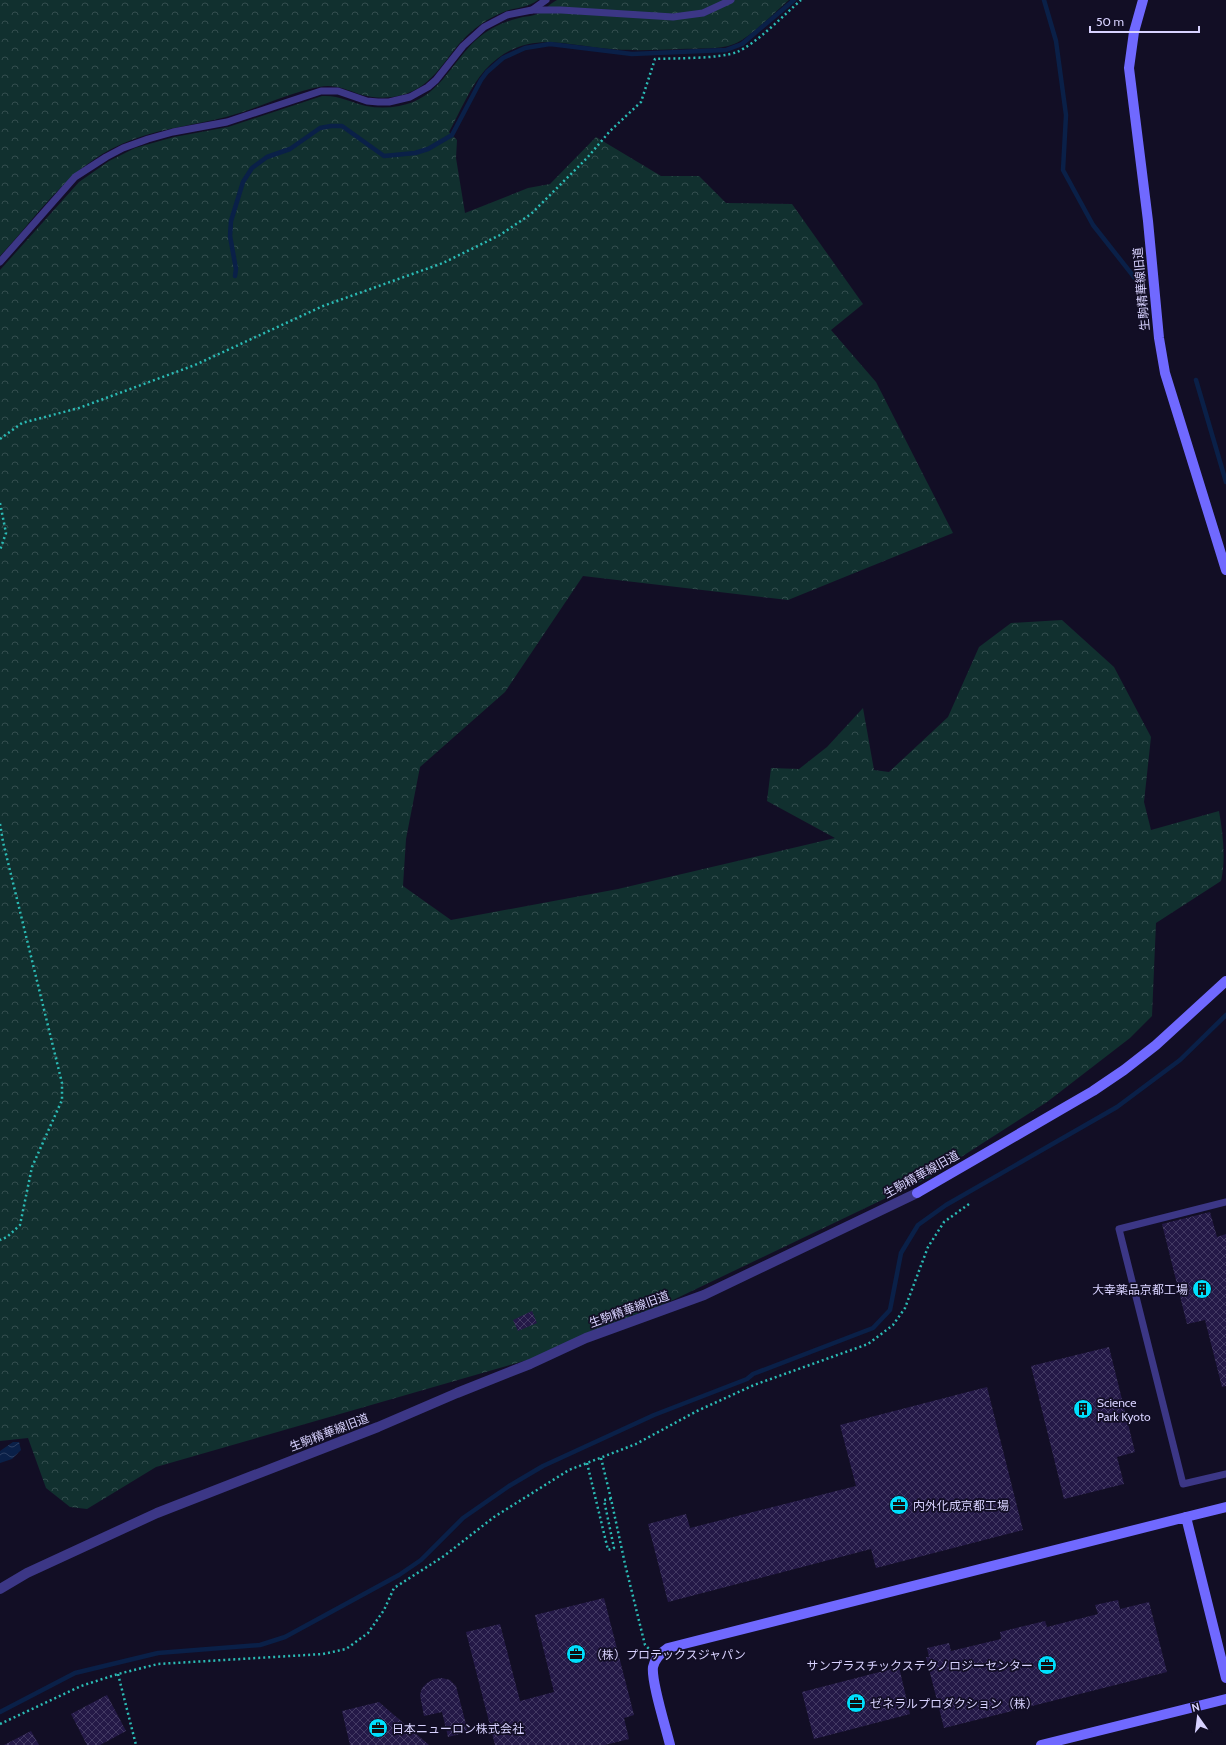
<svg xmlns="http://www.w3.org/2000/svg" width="1226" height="1745" font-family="Cabin,'Noto Sans JP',sans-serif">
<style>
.forest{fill:url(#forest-crowns)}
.water{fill:url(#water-waves)}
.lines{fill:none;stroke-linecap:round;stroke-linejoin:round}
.stream{stroke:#0a2048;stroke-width:4.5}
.building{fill:url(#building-cross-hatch)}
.path{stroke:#2bbbb5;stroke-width:2.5;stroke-dasharray:2 3;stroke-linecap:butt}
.lane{stroke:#3c3786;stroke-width:7}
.street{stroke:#3c3786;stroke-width:10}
.secondary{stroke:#7069ff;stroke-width:10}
.labels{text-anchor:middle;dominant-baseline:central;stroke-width:3.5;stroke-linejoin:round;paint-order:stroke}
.street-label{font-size:12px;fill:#d8d2ff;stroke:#120e25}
.poi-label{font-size:12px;fill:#d8d2ff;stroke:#120e25;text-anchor:start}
</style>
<defs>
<pattern id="forest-crowns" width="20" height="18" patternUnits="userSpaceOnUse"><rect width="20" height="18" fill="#11302f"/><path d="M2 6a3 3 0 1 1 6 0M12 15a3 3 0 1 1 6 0" fill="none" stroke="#334d4e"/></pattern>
<pattern id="water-waves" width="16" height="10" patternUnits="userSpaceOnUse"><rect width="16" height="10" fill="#0a2048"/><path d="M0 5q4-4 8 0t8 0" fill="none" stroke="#2d4063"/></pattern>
<pattern id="building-cross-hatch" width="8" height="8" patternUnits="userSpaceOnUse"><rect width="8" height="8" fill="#241947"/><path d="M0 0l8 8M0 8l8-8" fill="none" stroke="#433a63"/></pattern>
</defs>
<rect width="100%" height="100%" fill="#120e25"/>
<g class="forest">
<path d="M0 0H538C527 8 518 7 506 11 493 16 481 23 471 32 448 51 438 82 408 93 393 99 375 99 359 94 345 89 334 84 319 87 287 93 257 109 226 117 195 125 164 128 134 139 72 161 42 211 0 256Z"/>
<path d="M557 0H789C774 13 751 37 734 44 719 50 697 48 680 49 657 50 634 51 610 49 563 45 524 28 485 70 470 87 460 112 449 132L457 140 456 158 465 213 528 188 550 184 596 137 661 176H699L726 203 792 204 863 304 831 330 876 382 953 533 788 600 583 576 505 692 420 767 406 839 403 886 451 920 618 889 835 838 767 801 771 768 799 769 827 747 863 708 874 770 889 772 948 717 979 647 1011 623 1062 620 1114 667 1151 737 1144 802 1151 830 1219 811C1223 833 1226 860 1221 881L1156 923 1152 1016 1130 1038 1047 1102 930 1177 579 1345 156 1467 87 1509 70 1507 46 1488 28 1438 0 1441V270L79 182 109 161 135 148 149 144 174 137 228 127 322 96C339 95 350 102 366 106 377 108 388 108 399 106 439 99 450 64 476 40 488 29 503 22 519 18 524 16 529 17 534 15 542 13 549 4 557 0Z"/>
</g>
<path class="water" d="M13 1442H19L21 1450 12 1459 0 1463V1451Z"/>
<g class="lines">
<g class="stream">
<path d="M1044 0 1056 41 1066 115 1063 170 1093 225 1138 282"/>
<path d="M235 276 236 269 230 236 231 221 243 182 252 168 267 157 290 149 320 128 331 126H342L384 156 415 153 428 149 452 135 481 80 487 72 503 58 525 48 550 44 632 54 726 50 742 44 794 0"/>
<path d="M1196 380 1226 482"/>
<path d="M0 1712 75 1673 158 1653 260 1645 285 1637 399 1575 421 1560 463 1518 509 1486 543 1466 654 1415 747 1379 753 1374 873 1328 890 1310 901 1253 918 1225 946 1205 1117 1107 1180 1060 1226 1015"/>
</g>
</g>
<g class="building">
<path d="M1210 1212 1217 1237 1226 1234V1386L1222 1387 1205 1320 1187 1324 1162 1224Z"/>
<path d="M532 1311 537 1323 518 1331 513 1320Z"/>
<path d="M1109 1347 1135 1452 1117 1457 1124 1484 1064 1499 1031 1366Z"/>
<path d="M987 1387 1023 1530 876 1568 871 1549 668 1602 648 1524 686 1514 690 1528 856 1486 840 1425Z"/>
<path d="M604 1598 634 1715 624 1718 629 1739 605 1745H495L466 1632 500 1624 520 1701 554 1692 535 1615Z"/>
<path d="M1118 1600 1120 1609 1149 1602 1167 1672 944 1728 926 1657H929L927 1648 949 1643 951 1651 1001 1639 1000 1632 1045 1621 1047 1627 1098 1614 1095 1605Z"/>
<path d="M899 1667 910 1714 814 1739 802 1692Z"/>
<path d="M442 1678 450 1680 456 1686 468 1732 448 1737 442 1712 424 1716 420 1695 422 1688 427 1683 434 1679Z"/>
<path d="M107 1695 126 1731 100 1745H87L71 1714Z"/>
<path d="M379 1702 394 1715 429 1745H350L342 1711Z"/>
<path d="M31 1731 39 1745H4Z"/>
</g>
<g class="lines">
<g class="path">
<path d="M0 439 22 423 79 408 195 365 323 306 443 263 500 235 531 214 587 158 610 131 641 102 655 59C676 58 719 59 737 52 756 44 785 14 801 0"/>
<path d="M0 503 6 533 0 550"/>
<path d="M0 824 3 842 62 1083V1100L32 1167 20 1225 7 1237 0 1240"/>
<path d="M601 1458 611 1499"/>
<path d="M587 1463 608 1550 614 1548 604 1500 611 1499 625 1564 645 1645 650 1650"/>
<path d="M118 1674 136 1745"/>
<path d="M0 1724 81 1686 118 1674 158 1664 323 1654 346 1649 368 1633 384 1610 394 1588 444 1556 494 1517 569 1470 636 1444 697 1411 754 1385 868 1344 893 1325 905 1308 928 1247 944 1222 969 1204"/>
</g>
<g class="lane">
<path d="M532 10H561L673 17 703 13 731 0"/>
<path d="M0 262 75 177 106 157 123 148 148 139 173 132 227 122 321 91H338L367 101 378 102H389L410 97 428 87 436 80 463 46 484 27 507 15 532 10 546 0"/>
<path d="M1226 1202 1119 1229 1183 1484 1226 1474"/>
</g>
<path class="street" d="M0 1589 27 1573 157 1513 378 1427 457 1393 530 1364 586 1338 704 1295 917 1193"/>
<g class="secondary">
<path d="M1143 0 1134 32 1129 68 1148 221 1159 338 1165 373 1226 570"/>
<path d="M917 1193 1093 1091 1124 1070 1156 1045 1226 981"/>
<path d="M1186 1517 1226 1507"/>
<path d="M670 1745C666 1728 651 1681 653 1667 655 1658 662 1652 668 1648L1186 1517 1226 1678"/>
<path d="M1041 1745 1226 1699"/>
</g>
</g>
<defs>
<g id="building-disc" transform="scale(1)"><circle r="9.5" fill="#00dffd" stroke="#120e25"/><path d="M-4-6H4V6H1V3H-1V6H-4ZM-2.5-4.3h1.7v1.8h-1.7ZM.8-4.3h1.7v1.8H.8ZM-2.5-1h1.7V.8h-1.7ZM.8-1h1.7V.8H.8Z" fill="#111"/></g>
<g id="office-disc" transform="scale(1)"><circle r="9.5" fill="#00dffd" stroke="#120e25"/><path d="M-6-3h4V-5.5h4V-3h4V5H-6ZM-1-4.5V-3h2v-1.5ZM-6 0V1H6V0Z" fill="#111"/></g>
</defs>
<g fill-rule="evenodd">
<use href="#building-disc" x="1202" y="1289"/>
<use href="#building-disc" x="1083" y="1409"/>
<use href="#office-disc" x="899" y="1505"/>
<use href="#office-disc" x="576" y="1654"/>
<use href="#office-disc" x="1047" y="1665"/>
<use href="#office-disc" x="856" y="1703"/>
<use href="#office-disc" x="378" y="1728"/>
</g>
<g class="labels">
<g class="street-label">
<text transform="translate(1141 289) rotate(-95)">生駒精華線旧道</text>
<text transform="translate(921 1174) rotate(-29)">生駒精華線旧道</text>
<text transform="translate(629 1309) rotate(-20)">生駒精華線旧道</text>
<text transform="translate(329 1432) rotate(-21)">生駒精華線旧道</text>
</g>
<g class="poi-label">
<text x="1188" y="1289" text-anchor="end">大幸薬品京都工場</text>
<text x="1097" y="1402">Science<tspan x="1097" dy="14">Park Kyoto</tspan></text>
<text x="913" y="1505">内外化成京都工場</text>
<text x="590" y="1654">（株）プロテックスジャパン</text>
<text x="1033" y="1665" text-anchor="end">サンプラスチックステクノロジーセンター</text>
<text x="870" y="1703">ゼネラルプロダクション（株）</text>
<text x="392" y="1728">日本ニューロン株式会社</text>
</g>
</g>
<g transform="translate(1198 1717) rotate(346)" stroke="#120e25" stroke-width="3" paint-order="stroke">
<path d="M0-3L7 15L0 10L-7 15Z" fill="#d8d2ff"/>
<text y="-6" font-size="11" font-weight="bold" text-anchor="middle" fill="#d8d2ff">N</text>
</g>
<path d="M1090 26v6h109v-6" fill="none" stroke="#d8d2ff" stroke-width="2"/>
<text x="1096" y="26" font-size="12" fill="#d8d2ff" stroke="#120e25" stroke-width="3" paint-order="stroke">50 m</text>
</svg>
